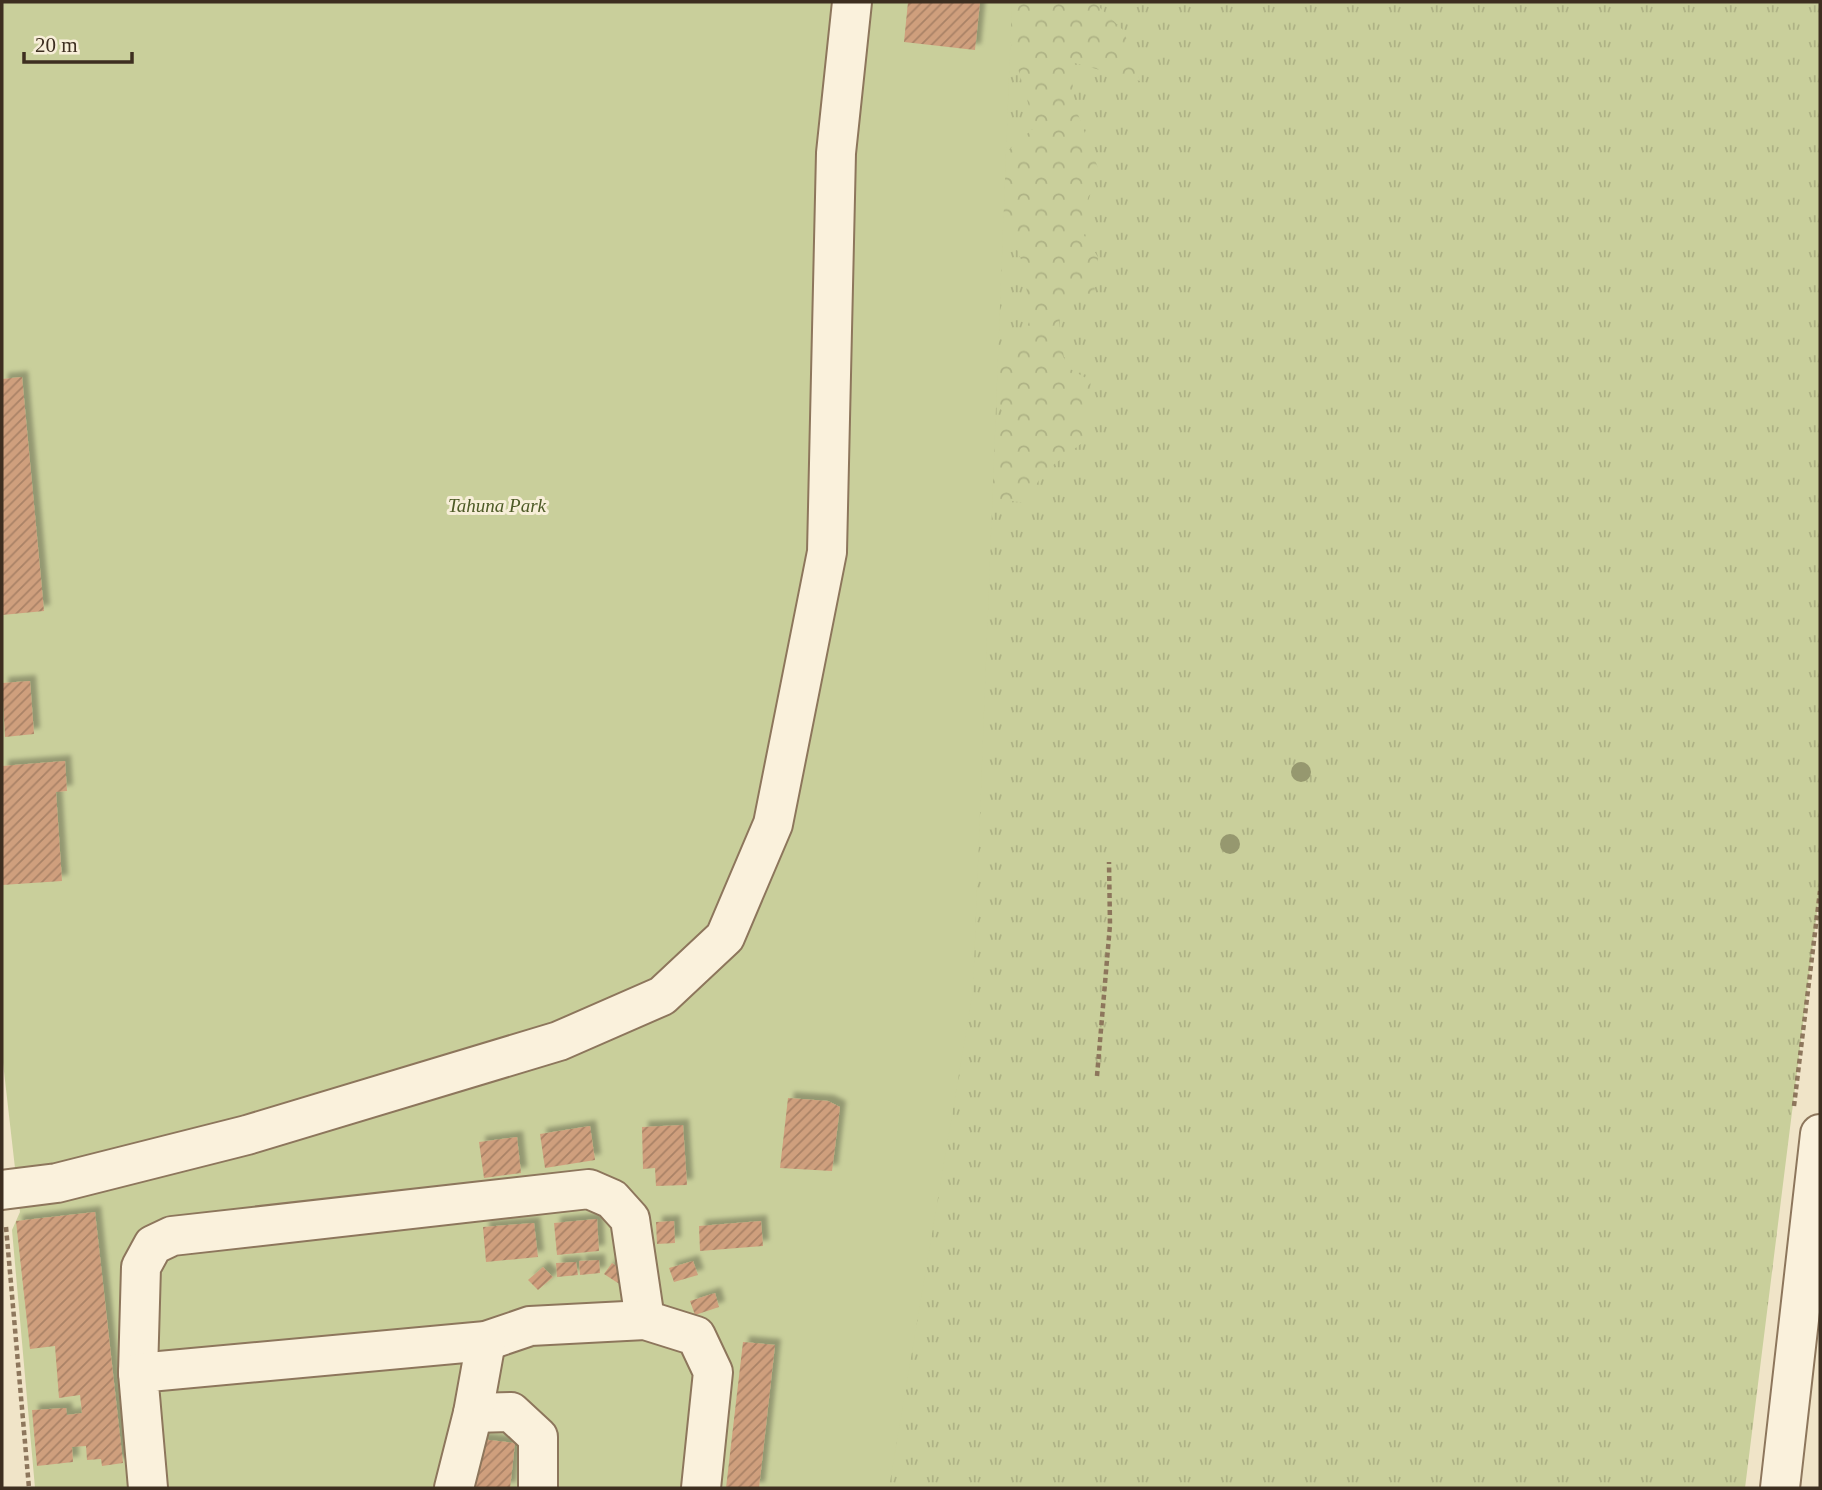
<svg xmlns="http://www.w3.org/2000/svg" width="1822" height="1490" font-family="Georgia,serif">
<style>
.grass{fill:url(#grass-tufts)}
.forest{fill:url(#forest-crowns)}
.park{fill:#c9cf9b}
.building{fill:url(#building-hatch);filter:url(#shadow)}
.lines{fill:none;stroke-linecap:round;stroke-linejoin:round}
.minor-casing{stroke:#8d765c;stroke-width:42}
.path{stroke:#8d765c;stroke-width:4.5;stroke-dasharray:5 3.5;stroke-linecap:butt}
.minor{stroke:#faf1dc;stroke-width:38}
.tree{fill:#96986f}
.labels{text-anchor:middle;dominant-baseline:central;stroke-width:6;stroke-linejoin:round;paint-order:stroke}
.park-label{font-size:19px;font-style:italic;fill:#4d5a26;stroke:#f7eed8}
</style>
<defs>
<pattern id="grass-tufts" width="24" height="20" patternUnits="userSpaceOnUse" patternTransform="scale(1.75)"><rect width="24" height="20" fill="#c9cf9b"/><path d="M3 7l-1-3M5 7V3M7 7l1-3M15 17l-1-3M17 17v-4M19 17l1-3" fill="none" stroke="#aeb285"/></pattern>
<pattern id="forest-crowns" width="20" height="18" patternUnits="userSpaceOnUse" patternTransform="scale(1.75)"><rect width="20" height="18" fill="#c9cf9b"/><path d="M2 6a3 3 0 1 1 6 0M12 15a3 3 0 1 1 6 0" fill="none" stroke="#aeb285"/></pattern>
<pattern id="building-hatch" width="6" height="6" patternUnits="userSpaceOnUse" patternTransform="scale(1.75)"><rect width="6" height="6" fill="#cf9f7d"/><path d="M-1 1l2-2M0 6l6-6M5 7l2-2" fill="none" stroke="#a98266"/></pattern>
<filter id="shadow"><feDropShadow dx="6" dy="-6" stdDeviation="2" flood-color="#0004"/></filter>
</defs>
<rect width="100%" height="100%" fill="#f0e4c8"/>
<path class="grass" d="M1012 2H1820V888L1745 1488H760Z"/>
<path class="forest" d="M980 2H1094L1124 31 1140 81 1071 62 1074 104 1098 168 1080 229 1098 257 1094 296 1072 287 1059 322 1065 366 1091 381 1082 443 1044 472 1025 503 999 499 982 460 1008 422 986 381 1020 345 1031 317 1022 262 1003 213 1006 152 1035 127 1010 41 995 33Z"/>
<path class="park" d="M2 2H1012L973 991 889 1488H35L12 1230 20 1212 2 1054Z"/>
<g class="building">
<path d="M908 2H980L975 50 904 42Z"/>
<path d="M22 377 44 611 2 615V379Z"/>
<path d="M30 681 34 734 5 737 2 683Z"/>
<path d="M65 761 67 791 56 792 62 881 2 885V766Z"/>
<path d="M788 1098 828 1101 840 1107 832 1171 780 1168Z"/>
<path d="M683 1125 687 1185 656 1186 655 1168 643 1169 642 1127Z"/>
<path d="M590 1126 595 1160 545 1168 540 1134Z"/>
<path d="M517 1137 521 1173 484 1178 479 1142Z"/>
<path d="M95 1212 123 1463 102 1466 101 1459 87 1460 86 1446 72 1447 73 1462 37 1466 32 1410 66 1408 67 1415 82 1413 80 1395 59 1398 55 1346 30 1349 16 1221Z"/>
<path d="M597 1219 599 1251 557 1255 554 1223Z"/>
<path d="M674 1221 675 1243 657 1244 656 1222Z"/>
<path d="M761 1221 763 1246 700 1251 699 1226Z"/>
<path d="M534 1223 538 1257 486 1262 483 1227Z"/>
<path d="M599 1260 600 1273 580 1275 579 1261Z"/>
<path d="M693 1261 698 1275 674 1282 669 1268Z"/>
<path d="M576 1262 578 1275 557 1277 556 1263Z"/>
<path d="M612 1263 629 1274 621 1285 604 1274Z"/>
<path d="M543 1267 553 1277 538 1290 528 1280Z"/>
<path d="M715 1293 719 1307 695 1315 690 1301Z"/>
<path d="M743 1342 775 1345 759 1488H726Z"/>
<path d="M480 1439 515 1443 510 1488H475Z"/>
</g>
<g class="lines">
<g class="minor-casing">
<g id="minor">
<path d="M2 1190 57 1183 247 1135 559 1041 662 996 725 937 773 824 827 552 836 153 852 2"/>
<path d="M138 1373 141 1267 153 1245 172 1236 589 1189 612 1199 630 1219 645 1320"/>
<path d="M473 1413 511 1412 538 1437V1488"/>
<path d="M148 1488 138 1373 486 1341 530 1326 645 1320 696 1336 713 1372 701 1488"/>
<path d="M454 1488 473 1413 486 1341"/>
<path d="M1780 1488 1820 1134"/>
</g>
</g>
<g class="path">
<path d="M1097 1076 1110 925 1109 862"/>
<path d="M1794 1106 1820 891"/>
<path d="M6 1227 29 1488"/>
</g>
<use href="#minor" class="minor"/>
</g>
<g class="tree">
<circle cx="1301" cy="772" r="10"/>
<circle cx="1230" cy="844" r="10"/>
</g>
<g class="labels">
<g class="park-label">
<text x="497" y="505">Tahuna Park</text>
</g>
</g>
<rect width="1822" height="1490" fill="none" stroke="#3d2e20" stroke-width="7"/>
<path d="M24 52v10h108v-10" fill="none" stroke="#3d2e20" stroke-width="3.5"/>
<text x="35" y="52" font-size="21" fill="#3d2e20" stroke="#f7eed8" stroke-width="5" paint-order="stroke">20 m</text>
</svg>
